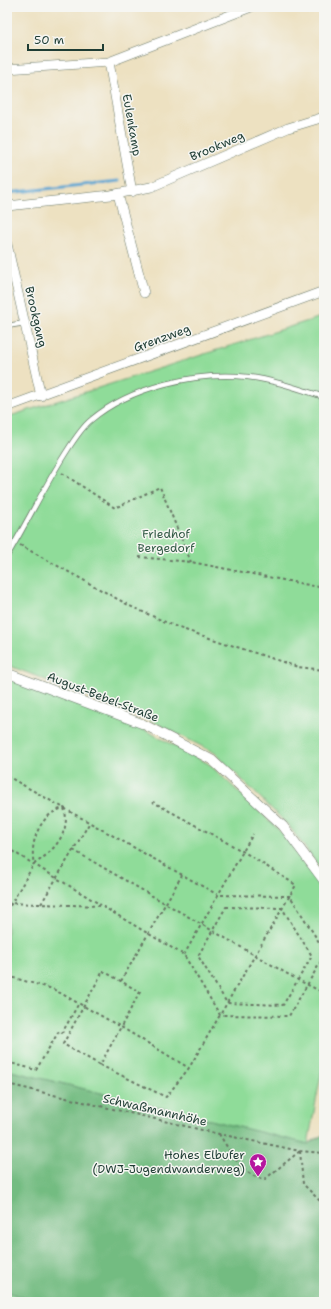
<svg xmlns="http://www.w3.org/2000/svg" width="331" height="1309" font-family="'Shantell Sans',sans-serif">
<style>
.green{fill:#8fdc99;stroke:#578c66}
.forest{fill:#73bc81;stroke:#497c5a}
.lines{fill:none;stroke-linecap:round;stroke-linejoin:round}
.stream{stroke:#5da7d4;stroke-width:3}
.service-casing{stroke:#677665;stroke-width:6}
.minor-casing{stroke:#677665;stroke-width:10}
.path{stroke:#677665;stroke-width:2;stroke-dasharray:3 3;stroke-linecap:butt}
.service{stroke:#fff;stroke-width:4.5}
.minor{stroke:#fff;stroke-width:9}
.labels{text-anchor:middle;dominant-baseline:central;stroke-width:3;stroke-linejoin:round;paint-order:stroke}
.street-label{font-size:12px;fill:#1f3d34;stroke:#f6f6f2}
.park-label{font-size:12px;fill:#355d48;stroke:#f6f6f2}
.poi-label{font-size:12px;fill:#1f3d34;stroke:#f6f6f2;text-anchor:end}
</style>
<rect width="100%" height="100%" fill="#f6f6f2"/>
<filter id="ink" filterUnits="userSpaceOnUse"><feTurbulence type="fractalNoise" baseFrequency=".025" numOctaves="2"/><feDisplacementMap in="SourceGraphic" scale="8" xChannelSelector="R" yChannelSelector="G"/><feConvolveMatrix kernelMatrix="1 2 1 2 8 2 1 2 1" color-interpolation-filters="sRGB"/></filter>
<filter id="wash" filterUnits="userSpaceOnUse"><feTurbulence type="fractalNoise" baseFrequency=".012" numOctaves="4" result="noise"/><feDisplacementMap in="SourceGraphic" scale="16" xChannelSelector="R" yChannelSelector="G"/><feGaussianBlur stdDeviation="0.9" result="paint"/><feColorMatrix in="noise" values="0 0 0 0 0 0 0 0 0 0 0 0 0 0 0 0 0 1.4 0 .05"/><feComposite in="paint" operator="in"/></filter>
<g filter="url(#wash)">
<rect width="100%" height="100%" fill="#ede1c1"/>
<g class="green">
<path d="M324 316V873L289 826 215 753 148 719 7 665V417Z"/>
<path d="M7 678 141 728 209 764 281 832 324 889V1058L308 1144 7 1070Z"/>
<path d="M7 1292 36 1302H7Z"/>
</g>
<path class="forest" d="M7 1070 308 1144 324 1134V1302H36L7 1292Z"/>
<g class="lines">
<path class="stream" d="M7 193 120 181"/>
</g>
</g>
<g filter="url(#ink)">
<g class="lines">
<g class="service-casing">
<g id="service">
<path d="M7 326 25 323"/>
<path d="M7 556C27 523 44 487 65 454 72 443 81 428 91 420 130 387 198 371 248 377 274 380 299 389 324 397"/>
</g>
</g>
<g class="minor-casing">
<g id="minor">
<path d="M109 62 132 192"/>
<path d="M7 69 109 62 251 7"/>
<path d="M118 194 144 293"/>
<path d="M7 206 111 195 151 187 288 128 324 117"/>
<path d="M7 244 41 396"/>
<path d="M7 407 324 291"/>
<path d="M7 673 143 724 212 760 283 826 324 881"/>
</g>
</g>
<g class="path">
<path d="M62 473 115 508 160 487 191 562"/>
<path d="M20 545 132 607 179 628 298 667 324 670"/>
<path d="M139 557 191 562 324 588"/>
<path d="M7 776 218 895 253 834"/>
<path d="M64 808C72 832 53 852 34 864 29 843 40 813 64 808Z"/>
<path d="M7 848 101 905"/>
<path d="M73 850 298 980 324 993"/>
<path d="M7 903 102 906 184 955 220 1015 289 1016 324 956"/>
<path d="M41 904 90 822"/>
<path d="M226 907 282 908 312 956 283 1005 227 1003 198 956Z"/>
<path d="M7 911 34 864"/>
<path d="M184 955 218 895 290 896 324 950"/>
<path d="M103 971 140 992 100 1065 63 1044Z"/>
<path d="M7 976 53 989 121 1027 189 1068"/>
<path d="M121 981 182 875"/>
<path d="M7 1062 36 1070 59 1031 62 1033 79 1003"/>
<path d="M100 1065 166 1097 189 1068 296 885 244 852 153 802"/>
<path d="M7 1084 219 1134 300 1151 324 1153"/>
<path d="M219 1134C230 1151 244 1178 265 1179L300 1151"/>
<path d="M300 1151 303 1184 324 1205"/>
</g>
<use href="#service" class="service"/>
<use href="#minor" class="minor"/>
</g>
</g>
<defs>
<g id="sight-pin" transform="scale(0.9)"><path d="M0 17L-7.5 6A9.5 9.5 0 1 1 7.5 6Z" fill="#b5179e" stroke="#f6f6f2"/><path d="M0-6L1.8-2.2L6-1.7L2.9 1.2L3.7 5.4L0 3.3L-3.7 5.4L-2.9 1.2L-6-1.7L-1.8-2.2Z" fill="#fff"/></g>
</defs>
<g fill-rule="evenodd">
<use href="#sight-pin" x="258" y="1162"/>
</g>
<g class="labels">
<g class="street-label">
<text transform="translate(132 125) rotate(80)">Eulenkamp</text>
<text transform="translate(217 146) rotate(-23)">Brookweg</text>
<text transform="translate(36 317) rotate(77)">Brookgang</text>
<text transform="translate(162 338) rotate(-20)">Grenzweg</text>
<text transform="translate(103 697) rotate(21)">August-Bebel-Straße</text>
<text transform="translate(155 1110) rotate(13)">Schwaßmannhöhe</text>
</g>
<g class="park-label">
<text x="166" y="534">Friedhof<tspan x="166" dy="14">Bergedorf</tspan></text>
</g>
<g class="poi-label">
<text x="245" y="1155">Hohes Elbufer<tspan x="245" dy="14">(DWJ-Jugendwanderweg)</tspan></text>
</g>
</g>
<rect width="331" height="1309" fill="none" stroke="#f6f6f2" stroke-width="24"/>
<path d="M28 44v6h75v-6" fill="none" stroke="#1f3d34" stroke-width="2"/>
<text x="34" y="44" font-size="12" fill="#1f3d34" stroke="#f6f6f2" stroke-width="3" paint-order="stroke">50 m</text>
</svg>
